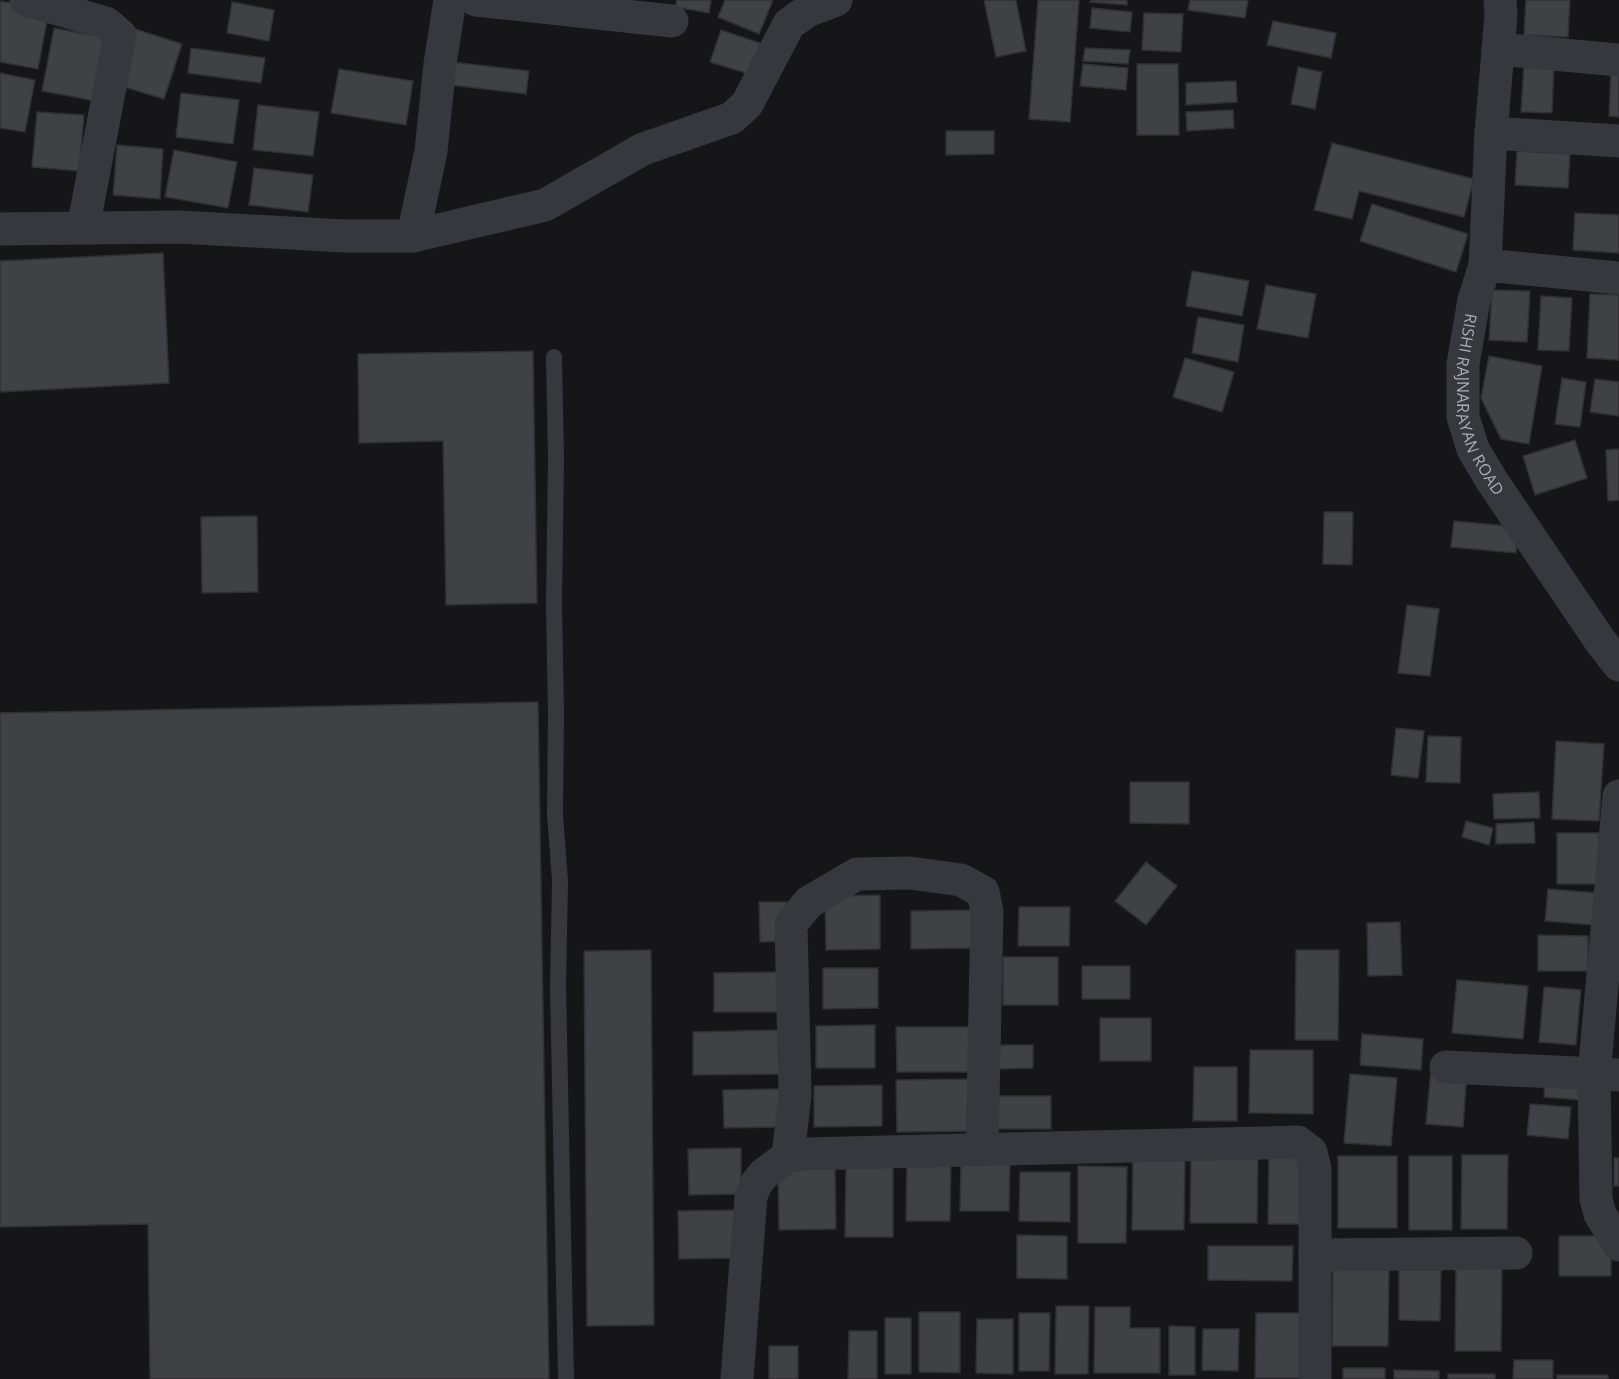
<svg xmlns="http://www.w3.org/2000/svg" width="1619" height="1379" font-family="'Open Sans',sans-serif">
<style>
.building{fill:#404145;stroke:#303034;stroke-width:1.5}
.lines{fill:none;stroke-linecap:round;stroke-linejoin:round}
.service{stroke:#37383d;stroke-width:16}
.minor{stroke:#37383d;stroke-width:33}
.labels{text-anchor:middle;dominant-baseline:central;stroke-width:4.5;stroke-linejoin:round;paint-order:stroke}
.street-label{font-size:16px;fill:#a8adb8;stroke:#111113}
</style>
<rect width="100%" height="100%" fill="#161618"/>
<g class="building">
<path d="M677 0H711L709 13 675 7Z"/>
<path d="M725 0H773L759 34 718 17Z"/>
<path d="M984 0H1016L1026 51 996 57Z"/>
<path d="M1038 0H1079L1070 122 1029 119Z"/>
<path d="M1091 0H1127V5L1090 2Z"/>
<path d="M1190 0H1248L1245 18 1188 10Z"/>
<path d="M1526 0H1570L1568 37 1524 35Z"/>
<path d="M0 1 49 10 38 69 0 62Z"/>
<path d="M232 2 274 10 269 41 227 33Z"/>
<path d="M1092 8 1132 12 1130 32 1090 28Z"/>
<path d="M1144 13 1183 14 1181 52 1142 50Z"/>
<path d="M1273 21 1336 33 1331 58 1267 45Z"/>
<path d="M54 28 113 39 101 102 42 91Z"/>
<path d="M135 29 182 44 164 99 118 85Z"/>
<path d="M721 30 760 43 749 74 710 62Z"/>
<path d="M191 48 265 58 261 83 188 73Z"/>
<path d="M1085 48 1130 50 1128 64 1083 61Z"/>
<path d="M452 62 529 71 526 94 450 85Z"/>
<path d="M1083 64 1128 68 1126 90 1080 86Z"/>
<path d="M1137 64H1178L1179 135H1137Z"/>
<path d="M1524 65 1554 66 1552 113 1521 112Z"/>
<path d="M1298 67 1322 72 1315 109 1291 104Z"/>
<path d="M339 69 413 81 406 125 331 113Z"/>
<path d="M1611 69H1619V117L1609 116Z"/>
<path d="M0 73 35 80 25 132 0 128Z"/>
<path d="M1236 81 1237 102 1186 105V83Z"/>
<path d="M181 93 239 100 233 144 176 137Z"/>
<path d="M258 105 319 112 313 156 253 150Z"/>
<path d="M1233 110 1234 128 1187 131 1186 112Z"/>
<path d="M37 112 84 115 79 171 32 167Z"/>
<path d="M946 131H994V154L946 155Z"/>
<path d="M1332 143 1474 179 1464 217 1359 191 1352 219 1314 210Z"/>
<path d="M117 145 163 149 160 199 113 195Z"/>
<path d="M174 150 237 162 228 208 165 197Z"/>
<path d="M1517 151 1570 154 1568 188 1515 185Z"/>
<path d="M254 168 313 175 308 212 249 205Z"/>
<path d="M1372 204 1468 234 1456 272 1360 241Z"/>
<path d="M1575 213 1619 215V253L1573 250Z"/>
<path d="M163 253 169 383 0 392V261Z"/>
<path d="M1192 271 1249 281 1242 316 1186 306Z"/>
<path d="M1266 285 1316 294 1308 338 1257 329Z"/>
<path d="M1492 290 1530 291 1527 342 1489 340Z"/>
<path d="M1590 294 1619 295V360L1587 358Z"/>
<path d="M1541 296 1572 298 1569 351 1538 350Z"/>
<path d="M1198 317 1244 325 1238 362 1192 353Z"/>
<path d="M533 351 537 603 446 605 443 441 359 443 358 354Z"/>
<path d="M1489 356 1542 366 1529 444 1501 439 1481 398Z"/>
<path d="M1185 358 1234 372 1222 412 1173 397Z"/>
<path d="M1562 378 1586 382 1580 427 1555 424Z"/>
<path d="M1595 379 1619 382V416L1590 412Z"/>
<path d="M1575 440 1587 478 1535 495 1523 456Z"/>
<path d="M1619 449V500L1608 501 1606 450Z"/>
<path d="M1324 512H1353L1352 565 1323 564Z"/>
<path d="M257 516 258 592 202 593 201 517Z"/>
<path d="M1454 521 1518 527 1516 553 1451 547Z"/>
<path d="M1407 605 1439 609 1430 676 1398 673Z"/>
<path d="M538 702 549 1379H150L148 1224 0 1227V713Z"/>
<path d="M1396 728 1424 731 1418 778 1391 775Z"/>
<path d="M1428 736 1461 737 1460 783 1426 782Z"/>
<path d="M1556 741 1604 744 1599 821 1552 819Z"/>
<path d="M1130 782H1189V824L1130 823Z"/>
<path d="M1539 792 1540 818 1494 819 1493 794Z"/>
<path d="M1466 821 1493 828 1489 845 1462 837Z"/>
<path d="M1534 822 1535 843 1496 844V824Z"/>
<rect x="1557" y="833" width="42" height="51"/>
<path d="M1146 862 1177 886 1146 925 1115 901Z"/>
<path d="M1548 889 1598 893 1595 925 1545 921Z"/>
<path d="M880 895V949L826 950 825 896Z"/>
<path d="M759 902H787V941L760 942Z"/>
<path d="M1019 907H1070L1069 946H1018Z"/>
<path d="M975 910 976 948 911 949V911Z"/>
<path d="M1400 922 1402 975 1368 976 1367 923Z"/>
<path d="M1538 935 1588 936V971H1538Z"/>
<path d="M651 950 654 1325 587 1326 584 951Z"/>
<path d="M1296 950H1339L1338 1040H1295Z"/>
<rect x="1003" y="957" width="55" height="48"/>
<rect x="1082" y="966" width="48" height="33"/>
<path d="M823 968H878V1008L823 1009Z"/>
<path d="M786 972V1012H714V973Z"/>
<path d="M1457 980 1528 986 1523 1039 1452 1033Z"/>
<path d="M1544 987 1581 990 1576 1045 1539 1042Z"/>
<rect x="1100" y="1018" width="51" height="43"/>
<path d="M875 1025V1068H816V1026Z"/>
<path d="M896 1027H971V1072H897Z"/>
<path d="M780 1030V1074L693 1075V1032Z"/>
<path d="M1362 1034 1423 1039 1421 1070 1360 1065Z"/>
<path d="M995 1045H1033V1068L995 1069Z"/>
<path d="M1250 1050H1313V1114L1249 1113Z"/>
<path d="M1194 1067H1237V1121H1193Z"/>
<path d="M1431 1069 1467 1072 1463 1127 1426 1124Z"/>
<path d="M1350 1074 1397 1078 1391 1146 1344 1143Z"/>
<path d="M972 1079V1131L897 1132 896 1080Z"/>
<path d="M1545 1079 1583 1083 1581 1100 1544 1097Z"/>
<path d="M882 1085V1126L814 1127V1086Z"/>
<path d="M783 1089 784 1127 724 1128 723 1090Z"/>
<rect x="993" y="1096" width="58" height="33"/>
<path d="M1530 1104 1571 1107 1568 1139 1527 1135Z"/>
<path d="M741 1148V1194L689 1195 688 1149Z"/>
<path d="M1269 1155 1301 1156V1224H1268Z"/>
<path d="M1462 1155H1508L1507 1229H1461Z"/>
<path d="M1133 1156H1185L1184 1230H1132Z"/>
<path d="M1191 1156H1258L1257 1223H1190Z"/>
<rect x="1338" y="1156" width="59" height="72"/>
<rect x="1409" y="1156" width="43" height="74"/>
<path d="M907 1158H951L950 1221H906Z"/>
<rect x="1614" y="1158" width="5" height="28"/>
<path d="M961 1159H1010L1009 1211H960Z"/>
<path d="M846 1164H893V1237H845Z"/>
<path d="M1078 1166 1127 1167 1126 1243H1078Z"/>
<path d="M835 1168 836 1229 779 1230 778 1169Z"/>
<path d="M1020 1172H1070V1222L1019 1221Z"/>
<path d="M736 1210V1258L679 1259 678 1211Z"/>
<path d="M1017 1235 1067 1236V1279L1017 1278Z"/>
<rect x="1559" y="1236" width="52" height="40"/>
<path d="M1208 1246H1293L1292 1281 1208 1280Z"/>
<path d="M1456 1264 1502 1265 1501 1351H1455Z"/>
<path d="M1333 1267 1389 1268 1388 1346H1332Z"/>
<path d="M1399 1270H1441L1440 1321 1399 1320Z"/>
<path d="M1056 1306H1089L1088 1374H1055Z"/>
<path d="M1095 1307H1130V1328H1160V1373H1094Z"/>
<path d="M919 1312H960V1373L919 1372Z"/>
<path d="M1019 1313H1050L1049 1371H1019Z"/>
<path d="M1256 1313H1307V1378H1255Z"/>
<rect x="885" y="1318" width="26" height="56"/>
<path d="M977 1319H1013V1374L976 1373Z"/>
<path d="M1169 1326 1195 1327V1375H1169Z"/>
<path d="M1203 1329H1239L1238 1371 1202 1370Z"/>
<path d="M849 1331H877V1379H848Z"/>
<rect x="769" y="1346" width="29" height="33"/>
<path d="M1514 1360H1553V1379H1513Z"/>
<rect x="1343" y="1368" width="42" height="11"/>
<path d="M1394 1370 1439 1371V1379H1394Z"/>
<rect x="1448" y="1374" width="47" height="5"/>
<rect x="1557" y="1375" width="51" height="4"/>
</g>
<g class="lines">
<path class="service" d="M554 357 556 459 554 605 556 713 555 815 560 881 558 986 566 1379"/>
<g class="minor">
<path d="M26 0 106 23 120 35 83 228"/>
<path d="M476 0 672 21"/>
<path id="s1" d="M1500 0 1501 15 1491 133 1485 265 1474 300 1463 364V417L1473 449 1492 481 1601 642 1619 665"/>
<path d="M1498 49 1619 60"/>
<path d="M1491 133 1619 141"/>
<path d="M0 229 180 227 344 236H413L545 205 643 149 732 118 747 104 789 24 807 11 836 0"/>
<path d="M413 236 431 151 440 64 450 0"/>
<path d="M1485 265 1619 278"/>
<path d="M1619 796 1594 1075 1596 1199 1600 1214 1619 1245"/>
<path d="M1446 1067 1619 1075"/>
<path d="M788 1156 795 1095 791 924 809 902 857 874 910 873 961 880 983 892 987 911 982 1150"/>
<path d="M1315 1255 1516 1253"/>
<path d="M737 1379 751 1196 756 1184 764 1174 788 1156 805 1154 1298 1142 1311 1152 1315 1169V1379"/>
</g>
</g>
<g class="labels">
<g class="street-label">
<text stroke="none"><textPath href="#s1" startOffset="411">RISHI RAJNARAYAN ROAD</textPath></text>
</g>
</g>
</svg>
